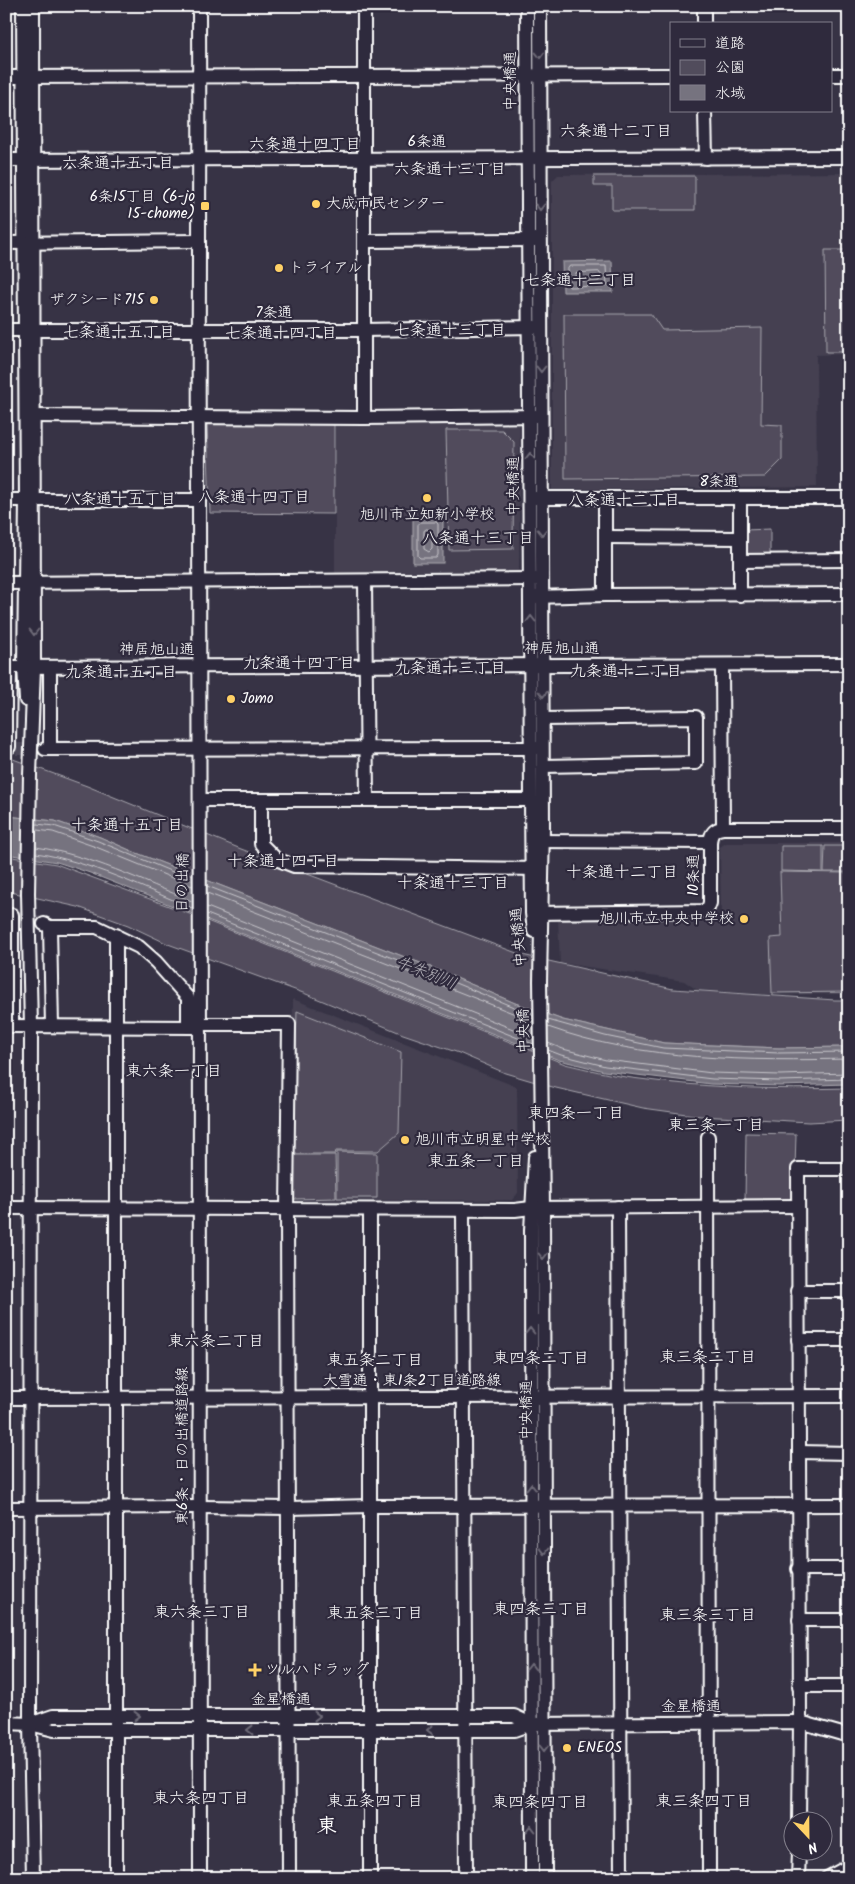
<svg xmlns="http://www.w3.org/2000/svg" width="855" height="1884" font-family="Kalam,'Klee One',sans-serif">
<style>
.built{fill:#444051}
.green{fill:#514c5c;stroke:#a8a6ae}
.water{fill:#76737f;stroke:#adabb2}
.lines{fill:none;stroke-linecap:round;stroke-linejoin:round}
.shore{stroke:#c8c7cc;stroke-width:1}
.minor-tunnel{stroke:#4b4758;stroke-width:12;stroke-dasharray:12 6;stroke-linecap:butt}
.minor-casing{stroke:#fff;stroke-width:16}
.minor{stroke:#2f2a3d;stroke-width:12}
.oneway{stroke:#6d6a77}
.poi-dot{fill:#ffd166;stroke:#2f2a3d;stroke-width:2}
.labels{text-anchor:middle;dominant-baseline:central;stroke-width:4.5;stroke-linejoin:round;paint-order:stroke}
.street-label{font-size:15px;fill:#fff;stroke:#2f2a3d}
.poi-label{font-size:15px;fill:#fff;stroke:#2f2a3d;text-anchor:start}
.neighbourhood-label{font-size:16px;fill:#fff;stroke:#2f2a3d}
.water-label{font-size:16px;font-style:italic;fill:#b4b2b9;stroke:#2f2a3d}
.district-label{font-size:20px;font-weight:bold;fill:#fff;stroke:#2f2a3d}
</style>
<rect width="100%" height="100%" fill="#373345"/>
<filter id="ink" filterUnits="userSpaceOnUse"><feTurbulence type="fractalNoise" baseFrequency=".02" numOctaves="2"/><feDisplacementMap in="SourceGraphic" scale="10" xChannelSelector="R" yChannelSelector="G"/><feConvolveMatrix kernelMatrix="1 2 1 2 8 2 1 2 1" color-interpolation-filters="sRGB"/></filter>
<g filter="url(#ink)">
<g class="built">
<path d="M849 173V354L816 355 817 487 552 490V181L558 175Z"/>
<path d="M520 422 519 574 335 573V423Z"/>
<path d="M726 843H849V994L772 995 697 990 684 981 560 963 558 919 721 918 720 847Z"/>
<path d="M293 999 517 1087 518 1193 512 1200 295 1201 291 1197Z"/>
</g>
<g class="green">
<path d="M594 176H695V210H612V186H594Z"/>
<path d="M825 250H849V352H826Z"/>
<path d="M564 314H651L662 330 762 328 761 424 782 425V460L765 477 565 479Z"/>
<path d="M207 421 334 423V514L210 513Z"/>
<path d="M446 430H502L514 442 513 549 449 550Z"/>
<path d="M770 529V555L750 556 745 552V530Z"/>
<path d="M6 759H13L87 786 241 849 522 955 673 989 835 1000H849V1047L779 1048 664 1043 563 1020 515 1003 428 966 134 852 100 837 55 821 6 816Z"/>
<path d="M781 846H823V872L781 871Z"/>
<path d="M825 846H849V872H824Z"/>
<path d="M6 856 56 864 182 911 565 1064C587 1069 609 1075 632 1078 704 1088 776 1090 849 1088V1120L809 1122 701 1116 643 1108 556 1088 505 1073 459 1053 403 1034 306 994 168 944 128 925 78 907 6 891Z"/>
<path d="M780 872 849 873V992L772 993 770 938 782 937Z"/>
<path d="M297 1011 401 1052 399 1133 378 1151H336L335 1154H293Z"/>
<path d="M746 1133 796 1134 794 1203 745 1202Z"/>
<path d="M337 1152 377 1153V1198H337Z"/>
<path d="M293 1155H335L336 1198 295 1199 293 1196Z"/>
</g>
<g class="water">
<path d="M612 261 613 292H563L562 262Z"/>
<rect x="413" y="517" width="30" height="46"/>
<path d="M6 816 55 821 100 837 134 852 428 966 515 1003 563 1020 664 1043 779 1048 849 1047V1084L780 1086 711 1084 604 1071 559 1060 90 873 57 862 6 854Z"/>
</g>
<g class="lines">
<g class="shore">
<path d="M570 266H606L607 286 569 287 568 269Z"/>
<path d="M599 272 601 275 599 281H576L574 279 576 273Z"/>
<path d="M421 522H436L438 524V555L436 558H420L418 556V525Z"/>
<path d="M427 529 432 531V549L429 552 424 549V531Z"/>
<path d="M37 824 54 826 98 841 192 880"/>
<path d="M37 830 53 832 96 847 192 886"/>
<path d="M36 847C90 855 142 881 192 901"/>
<path d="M36 853C89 861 143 888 192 908"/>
<path d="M207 886 426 971 533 1015"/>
<path d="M207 893 533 1021"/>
<path d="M207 907 533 1037"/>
<path d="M207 914 533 1044"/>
<path d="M548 1020 605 1036 663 1048 779 1053 849 1052"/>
<path d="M548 1027C643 1061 749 1061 849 1059"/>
<path d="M548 1043 563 1049 606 1060 712 1073 780 1075 849 1073"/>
<path d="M548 1050 561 1055 605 1066 712 1079 780 1081 849 1079"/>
</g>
<g class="minor-tunnel">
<path d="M16 749H45"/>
<path d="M15 916 44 924"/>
</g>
<g class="minor-casing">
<g id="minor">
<path d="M23 6 26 500 24 667 26 700"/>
<path d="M199 6C200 169 198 332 199 495 201 956 199 1417 200 1878"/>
<path d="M527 6 531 800 532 913 534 931"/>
<path d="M540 6 543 827 540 981 543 1208 545 1878"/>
<path d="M704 6V24"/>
<path d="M831 75H849"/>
<path d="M6 77 671 75"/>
<path d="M705 111 706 158"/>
<path d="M6 160 849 157"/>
<path d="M364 241 537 240"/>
<path d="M6 243 199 241"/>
<path d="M6 330H364L536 327"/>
<path d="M27 416 364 418 537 416"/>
<path d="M364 418V6"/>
<path d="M534 498H849"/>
<path d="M605 498V595"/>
<path d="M740 499V595"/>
<path d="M6 500H199"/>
<path d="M606 537 739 538"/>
<path d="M740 561 849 560"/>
<path d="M365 581 367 800"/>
<path d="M6 583 537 579"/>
<path d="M534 597 605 595 849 594"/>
<path d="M722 665 723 828"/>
<path d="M6 667 849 664"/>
<path d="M50 667V749"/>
<path d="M543 719 696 717V763L543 766"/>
<path d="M9 747 10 667"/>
<path d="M45 749 538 748"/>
<path d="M201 800H531"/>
<path d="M261 800V844L276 859 294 866 541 869"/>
<path d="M535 841 710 842"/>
<path d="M535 913 704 911 708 908 710 903V842C711 833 714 829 723 828H849"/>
<path d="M12 915V1026"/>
<path d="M44 924 50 927H97L139 947 156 962 188 998V1027"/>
<path d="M50 927 52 1026"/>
<path d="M116 935V1878"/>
<path d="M199 1024H289L287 1210 289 1878"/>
<path d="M6 1026 194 1027"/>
<path d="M708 1137 709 1878"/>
<path d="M618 1207 621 1878"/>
<path d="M6 1208 515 1210 531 1208 797 1206"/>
<path d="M370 1210V1878"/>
<path d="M463 1210 466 1878"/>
<path d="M797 1291H849"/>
<path d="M798 1340H849"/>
<path d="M6 1398 849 1396"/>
<path d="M799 1452 849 1453"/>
<path d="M6 1508 200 1507 289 1508 370 1506 849 1505"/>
<path d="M798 1569H849"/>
<path d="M799 1620H849"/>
<path d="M799 1686H849"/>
<path d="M6 1723 30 1724 54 1730H514L531 1724 800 1722 849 1736"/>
<path d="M30 1724 53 1716H514L531 1724"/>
<path d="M799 1822 800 1722 798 1169H849"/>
<path d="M33 1878 30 1724 31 1026 28 893 30 775 34 667 33 6"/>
<path d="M532 1878 531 1230 535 1157"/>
<path d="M798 1878 799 1852"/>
<path d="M827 1878 849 1866"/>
</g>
</g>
<use href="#minor" class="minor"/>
</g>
<defs><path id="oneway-chevron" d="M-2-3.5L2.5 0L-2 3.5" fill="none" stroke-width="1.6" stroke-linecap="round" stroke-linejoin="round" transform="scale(1.25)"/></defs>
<g class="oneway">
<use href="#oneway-chevron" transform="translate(540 55) rotate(90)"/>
<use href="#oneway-chevron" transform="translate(540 207) rotate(90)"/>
<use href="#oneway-chevron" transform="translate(541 369) rotate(90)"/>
<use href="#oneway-chevron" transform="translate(530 456) rotate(-90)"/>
<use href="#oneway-chevron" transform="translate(542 532) rotate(90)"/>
<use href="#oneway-chevron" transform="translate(531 619) rotate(-90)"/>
<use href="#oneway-chevron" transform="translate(34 632) rotate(90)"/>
<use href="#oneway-chevron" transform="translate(543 694) rotate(90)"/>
<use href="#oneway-chevron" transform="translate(543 1256) rotate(90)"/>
<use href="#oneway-chevron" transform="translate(530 1331) rotate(-90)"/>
<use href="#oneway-chevron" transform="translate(531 1487) rotate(-90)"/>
<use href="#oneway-chevron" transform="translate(544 1551) rotate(90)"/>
<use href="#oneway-chevron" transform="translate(531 1667) rotate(-90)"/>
<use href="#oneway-chevron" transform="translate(137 1716)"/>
<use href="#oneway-chevron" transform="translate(317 1716)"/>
<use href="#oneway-chevron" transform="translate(250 1730) rotate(180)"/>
<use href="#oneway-chevron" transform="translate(430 1730) rotate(180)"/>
<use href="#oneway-chevron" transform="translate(544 1748) rotate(90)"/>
<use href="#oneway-chevron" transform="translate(531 1829) rotate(-90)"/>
</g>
</g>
<g class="poi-dot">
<circle cx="316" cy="204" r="5"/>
<rect x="200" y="201" width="10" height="10" rx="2.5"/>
<circle cx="279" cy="268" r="5"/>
<circle cx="154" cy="300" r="5"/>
<circle cx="427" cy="498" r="5"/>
<circle cx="231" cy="699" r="5"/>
<circle cx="744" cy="919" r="5"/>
<circle cx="405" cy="1140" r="5"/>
<path d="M252.5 1662.5h5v5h5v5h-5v5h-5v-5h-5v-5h5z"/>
<circle cx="567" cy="1748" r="5"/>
</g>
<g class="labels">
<g class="street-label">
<text transform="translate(511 81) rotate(-90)">中央橋通</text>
<text x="427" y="142">6条通</text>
<text x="274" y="313">7条通</text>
<text x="719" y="482">8条通</text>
<text transform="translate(514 486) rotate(-90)">中央橋通</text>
<text x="562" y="649">神居旭山通</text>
<text x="157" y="650">神居旭山通</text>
<text transform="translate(694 875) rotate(-90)">10条通</text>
<text transform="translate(183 883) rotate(-89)">日の出橋</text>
<text transform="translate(519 937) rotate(-95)">中央橋通</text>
<text transform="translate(524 1031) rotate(-91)">中央橋</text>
<text x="412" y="1381">大雪通・東1条2丁目道路線</text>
<text transform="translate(527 1410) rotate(-90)">中央橋通</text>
<text transform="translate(183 1446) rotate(-90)">東6条・日の出橋道路線</text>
<text x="281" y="1700">金星橋通</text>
<text x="691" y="1707">金星橋通</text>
</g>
<g class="poi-label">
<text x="195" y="197" text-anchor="end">6条15丁目 (6-jo<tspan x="195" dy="17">15-chome)</tspan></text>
<text x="326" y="204">大成市民センター</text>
<text x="289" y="268">トライアル</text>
<text x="144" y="300" text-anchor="end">ザクシード715</text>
<text x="427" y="515" text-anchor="middle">旭川市立知新小学校</text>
<text x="241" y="699">Jomo</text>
<text x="734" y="919" text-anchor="end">旭川市立中央中学校</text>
<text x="415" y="1140">旭川市立明星中学校</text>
<text x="265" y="1670">ツルハドラッグ</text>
<text x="577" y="1748">ENEOS</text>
</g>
<g class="neighbourhood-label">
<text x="616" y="131">六条通十二丁目</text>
<text x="305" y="144">六条通十四丁目</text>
<text x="118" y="163">六条通十五丁目</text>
<text x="450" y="169">六条通十三丁目</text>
<text x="580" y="280">七条通十二丁目</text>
<text x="450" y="330">七条通十三丁目</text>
<text x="119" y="332">七条通十五丁目</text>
<text x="281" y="333">七条通十四丁目</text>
<text x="254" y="497">八条通十四丁目</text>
<text x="120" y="499">八条通十五丁目</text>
<text x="624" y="500">八条通十二丁目</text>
<text x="478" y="538">八条通十三丁目</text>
<text x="299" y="663">九条通十四丁目</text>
<text x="450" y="668">九条通十三丁目</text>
<text x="626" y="671">九条通十二丁目</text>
<text x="121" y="672">九条通十五丁目</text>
<text x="127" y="825">十条通十五丁目</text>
<text x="283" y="861">十条通十四丁目</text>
<text x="622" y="872">十条通十二丁目</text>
<text x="453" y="883">十条通十三丁目</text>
<text x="174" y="1071">東六条一丁目</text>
<text x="576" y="1113">東四条一丁目</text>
<text x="716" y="1125">東三条一丁目</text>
<text x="476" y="1161">東五条一丁目</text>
<text x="216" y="1341">東六条二丁目</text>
<text x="708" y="1357">東三条二丁目</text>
<text x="541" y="1358">東四条二丁目</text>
<text x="375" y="1360">東五条二丁目</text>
<text x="541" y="1609">東四条三丁目</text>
<text x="202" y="1612">東六条三丁目</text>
<text x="375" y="1613">東五条三丁目</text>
<text x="708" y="1615">東三条三丁目</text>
<text x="201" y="1798">東六条四丁目</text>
<text x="375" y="1801">東五条四丁目</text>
<text x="704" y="1801">東三条四丁目</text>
<text x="540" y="1802">東四条四丁目</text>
</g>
<g class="water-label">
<text transform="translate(426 973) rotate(22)">牛朱別川</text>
</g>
<g class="district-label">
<text x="327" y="1827">東</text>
</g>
</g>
<rect width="855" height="1884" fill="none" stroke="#2f2a3d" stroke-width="25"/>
<rect x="12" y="12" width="830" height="1859" fill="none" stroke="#fff" stroke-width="2" filter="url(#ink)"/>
<rect x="670" y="22" width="162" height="90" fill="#2f2a3d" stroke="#827f8b"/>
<rect x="680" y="39" width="25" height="8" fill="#2f2a3d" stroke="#827f8b"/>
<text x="715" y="48" font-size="15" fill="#ffffff">道路</text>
<rect x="680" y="60" width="25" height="15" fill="#514c5c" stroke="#827f8b"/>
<text x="715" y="72" font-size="15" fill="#ffffff">公園</text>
<rect x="680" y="85" width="25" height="15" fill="#76737f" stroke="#827f8b"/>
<text x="715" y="98" font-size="15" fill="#ffffff">水域</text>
<g transform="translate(808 1836) rotate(158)"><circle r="24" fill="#2f2a3d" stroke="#827f8b"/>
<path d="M0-4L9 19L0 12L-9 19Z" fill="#ffd166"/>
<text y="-8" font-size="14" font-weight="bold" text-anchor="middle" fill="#ffffff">N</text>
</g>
</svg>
